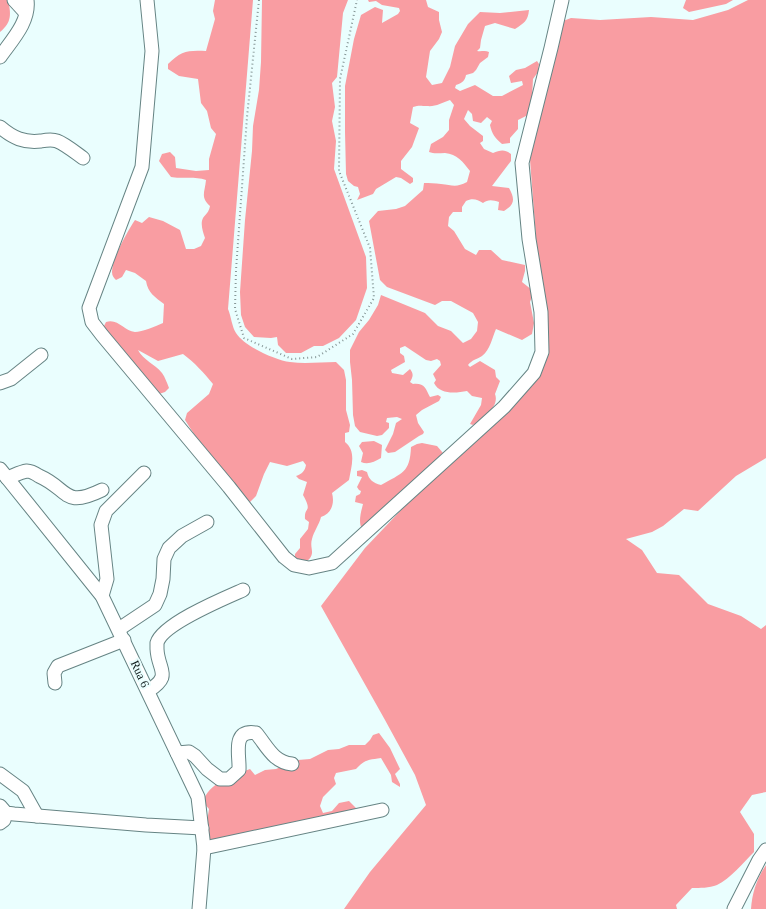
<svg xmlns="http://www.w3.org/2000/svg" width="766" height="909" font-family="'Times New Roman',serif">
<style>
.forest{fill:#f99da2}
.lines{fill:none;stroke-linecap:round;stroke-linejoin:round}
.minor-casing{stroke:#668484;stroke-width:15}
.path{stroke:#879898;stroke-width:2;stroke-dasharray:1 3;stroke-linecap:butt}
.minor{stroke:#fff;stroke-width:13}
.labels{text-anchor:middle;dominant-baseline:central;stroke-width:4;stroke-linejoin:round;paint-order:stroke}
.street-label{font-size:12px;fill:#0d1919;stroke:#eafefe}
</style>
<rect width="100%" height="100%" fill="#eafefe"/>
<g class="forest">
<path d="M0 0H8C11 14 12 22 0 32Z"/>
<path d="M215 0H253L228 309C231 316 232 327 236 333 244 346 275 360 290 362 305 364 321 362 336 362L344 370 346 380V410L350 425 349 432 345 433V442C357 451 351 468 349 480L332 493C335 504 331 514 321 517 319 525 314 531 312 539 309 549 317 553 306 562L295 558V554L300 548V539L308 529 309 522 305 519C304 506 313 513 303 495L307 482 299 479 296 476C302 474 305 471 306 465L303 461 287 466 270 462 264 474 256 496 250 502 241 495 203 448 185 420 187 413 209 394 213 384C204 373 194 362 183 354L158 361 138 350C143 360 155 364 162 373 165 377 167 383 169 388L165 392 159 394 103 328 106 322C118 318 124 331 135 332 142 332 156 326 163 323L164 304C155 297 148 293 146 281L135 273 126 270 122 277 116 280C114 278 112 276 112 272 112 259 127 232 135 220L142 223 149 217 163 221 180 230 186 249H194L201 246 205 238C203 232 200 224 203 218 206 214 209 212 210 206 200 197 205 192 206 180 195 176 183 179 171 177L159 161 162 154 170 152 175 157 176 168 196 171 209 170V159L216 134 211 128 207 111 201 103 198 79 179 76 168 69V64C181 51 188 50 206 51L215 19 213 11Z"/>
<path d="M262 0H348L343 13 337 77 332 83 335 107 332 121 336 141 334 169 366 257 367 288 356 320 339 338 323 346H314L301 353H286L278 345 277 337 271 338 254 337 245 327 241 315 240 292 245 220 252 151 253 126 259 90 261 62Z"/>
<path d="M368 0H426L428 7 439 12V20L442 32 439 39 430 51 426 77 432 85 442 83 450 67 455 46 468 24 480 12 500 13 529 10C528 21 524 23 515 29L495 23 485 26 481 40 480 48 477 51C481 52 485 50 489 52L488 57 480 63 476 70 473 73 466 75C465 81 462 83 456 85L455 88 460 91 475 85 493 96H502L523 85 522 81 511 83 509 76 516 70 525 68 537 61 539 64 538 72 533 79 532 98 528 115 518 120V129L510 138V143L502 144C495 138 492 134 490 125L492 121 487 117 481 123 473 121 472 114 468 110 464 119 470 126 483 136V141L480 143 484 149 493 153C500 150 505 149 511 154V161L492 186 509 188C515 199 515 204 504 211L498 210 499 202C493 200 488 199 483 203 477 199 472 198 466 201L462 207V212H453L449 217 448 226 454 231 465 249 476 255 479 250H491L502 260 525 265V271L522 282 532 290 533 294 530 302 534 323 532 334 522 340 496 329C492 338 490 350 482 356 476 360 473 359 468 365L470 367 480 361 495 370 496 377 500 381 495 394C500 407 482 419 473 425L470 424 481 405 482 398 472 396 467 391C456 393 440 395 434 383L436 380 433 374 441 365 440 361 437 359 431 361 426 360 405 346 400 348V353L404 356 405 362 391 370 392 373 403 375 410 369C414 374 413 377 410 382L413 384C425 383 425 388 430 397L438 395 441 397 439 401 422 410 416 415 418 423 424 432 423 434 419 436 395 452 388 453 385 450 393 434 396 423 402 419 397 417 387 418 386 422 389 423V428L382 435 377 436 360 432 355 426 353 415 352 380 350 362V350L359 332 369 320 378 305 381 295 425 313 438 326 451 331 463 343 471 339 477 331 478 322 473 313 451 301H442L435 305 387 287 380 280 369 221 378 211 396 209 405 206 423 190 424 183C429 183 435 183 441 184 452 185 456 188 467 182L470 171C463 162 457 154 445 153 439 153 434 154 429 152L431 144 443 137 449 130V120L454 105 450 100C442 103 435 107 427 106 421 106 419 105 413 107L410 123 419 128 412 147 401 161V169L413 178V182L410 184 401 178 396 177 376 189 373 194 357 200 360 194 358 187 354 186 348 181 346 174 345 132V86L354 39 361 15 375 7 383 10 382 23 398 14 400 11 399 8 382 5 376 1 369 2Z"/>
<path d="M686 0H733L726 4 689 12 683 8Z"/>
<path d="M748 0H766V458L736 476 698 511 684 509 663 526 652 532 626 539 642 550 657 573 679 575 708 604 741 616 761 629 766 625V792L752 795 740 812 754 834V852C744 862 730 879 717 885 709 888 700 888 692 888L676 905 677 909H344L370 872 426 805 415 775 385 720 321 606 365 548 404 507 451 463 493 426 532 386 547 353 537 251 530 160 563 21 571 18 600 20 651 17 693 20 728 10Z"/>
<path d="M374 441 382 445 381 458C374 462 368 465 361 462L363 453 359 446 362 442Z"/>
<path d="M422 443 437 446 443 453 440 461 362 529C358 522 361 512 363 504L355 502 356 496 360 494 361 491 359 490 357 487 362 477 357 476V471L362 470 367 472C369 480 373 483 381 485 402 473 410 473 411 447L417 444Z"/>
<path d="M379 733 390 748 400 769 395 774 400 784V787L392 782 391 775 381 758C369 760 365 759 356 769L336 773 334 778 336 784 323 797 320 806 323 813 332 811 339 803 349 801 356 808 351 812 208 842 206 828 209 809 203 802C208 783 233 776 250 769L255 775 265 770 276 769 298 760 310 759 328 750 339 749 349 745H365L370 740 373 735Z"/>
<path d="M766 865V909H751C752 893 757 878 766 865Z"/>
</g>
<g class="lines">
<g class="minor-casing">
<g id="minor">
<path d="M14 0 25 12"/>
<path d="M147 0 152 51 142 167 89 308 92 322 102 335 229 487 284 557 294 565 309 568 332 563 504 407 534 373 542 352 541 312 529 239 522 163 551 48 562 0"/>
<path d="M0 57C11 41 30 22 27 0"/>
<path d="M0 127C13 138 24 143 41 141 46 140 52 139 57 141 65 144 76 153 83 158"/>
<path d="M0 383 11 379 41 355"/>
<path d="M0 469 102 596 198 797 204 848 199 909"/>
<path d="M7 478C13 476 20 472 27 471 31 471 36 474 39 476 69 489 63 509 102 490"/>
<path d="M102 596 107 579 101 525 106 511 144 473"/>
<path d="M119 629 155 605 160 594 163 579 164 559 169 548 182 536 207 522"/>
<path d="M55 683 54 673 58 666 124 640"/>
<path d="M148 691C173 675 158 671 157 649 157 647 157 645 157 643 162 624 225 598 243 590"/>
<path d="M177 753 189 752 195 756 207 769 220 779H229L239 770C240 755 231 729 256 733 267 746 273 762 292 764"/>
<path d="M0 774 23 791 37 816"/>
<path d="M0 806 6 813 14 814 146 825 202 828"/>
<path d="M0 823 4 820 6 813"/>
<path d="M204 848 382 810"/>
<path d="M734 909 759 860 766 850"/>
</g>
</g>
<path class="path" d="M259 0 247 117 236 270 235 309 244 338 292 359 317 357 353 334 374 298 370 248 339 171 340 79 357 0"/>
<use href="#minor" class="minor"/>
</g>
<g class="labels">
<g class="street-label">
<text transform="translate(140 674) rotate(65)">Rua 6</text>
</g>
</g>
</svg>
